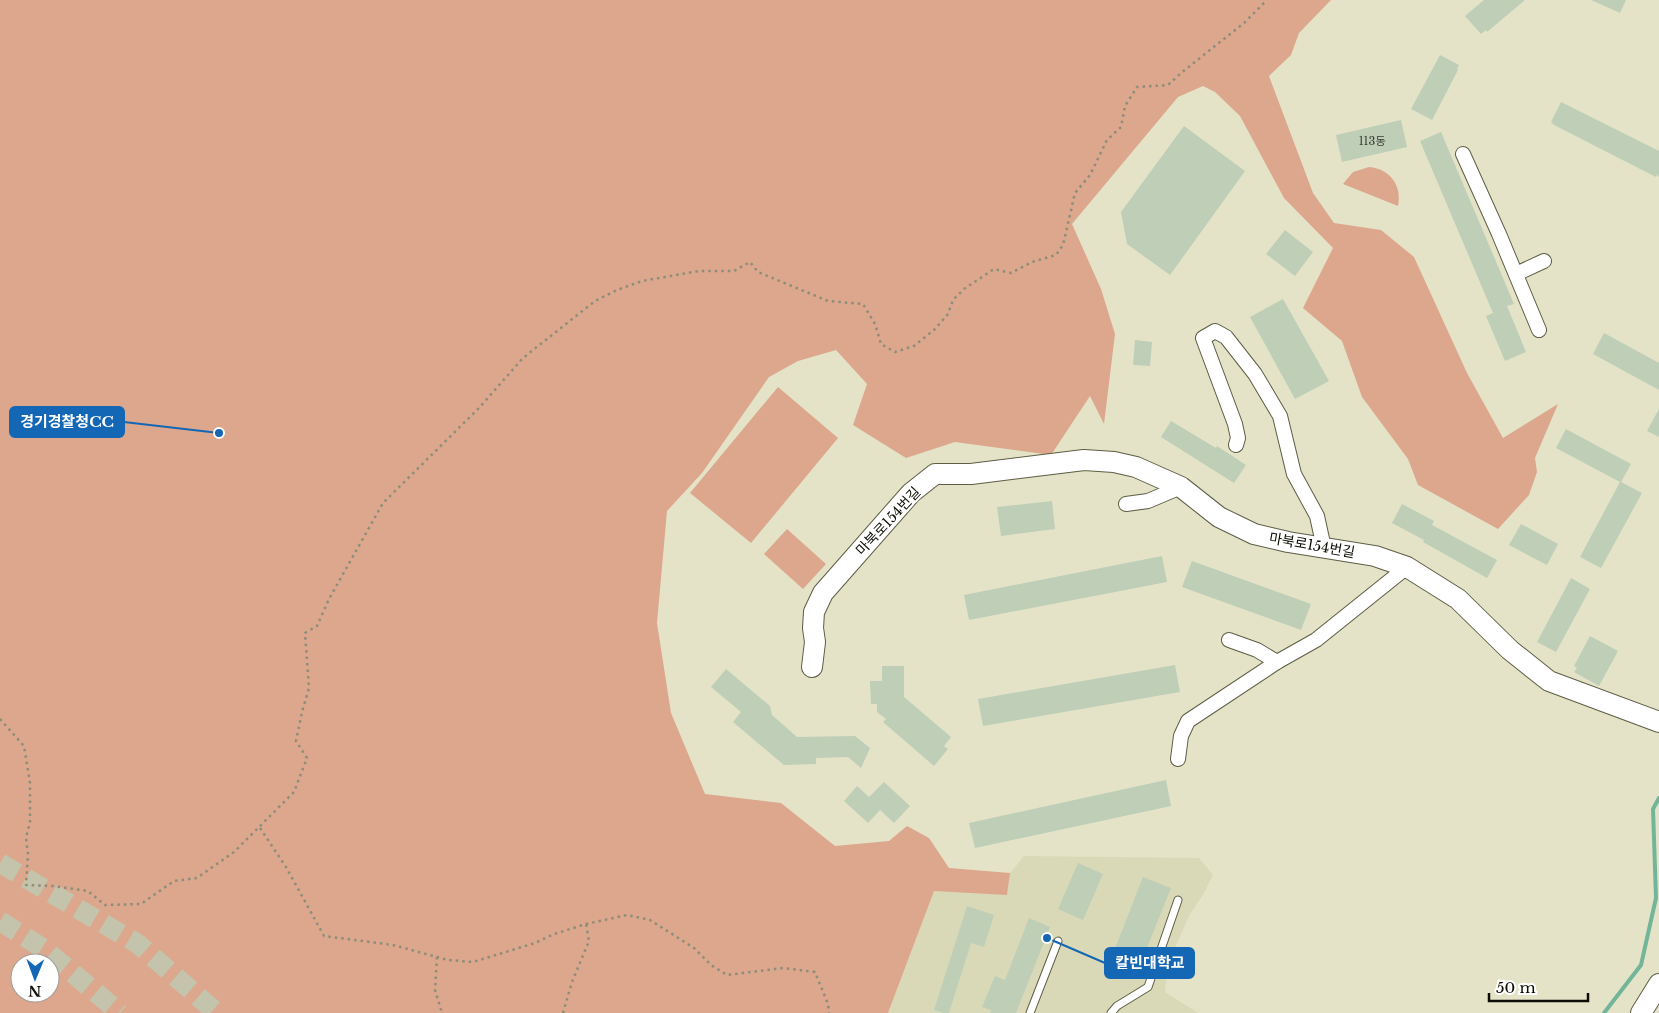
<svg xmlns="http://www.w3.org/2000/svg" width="1659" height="1013" font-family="'Libre Baskerville','Noto Sans KR',serif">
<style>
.built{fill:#dad9b7}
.green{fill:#dca78c;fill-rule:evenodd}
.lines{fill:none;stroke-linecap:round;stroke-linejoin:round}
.stream{stroke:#73b598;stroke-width:4}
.building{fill:#beceb7}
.secondary-tunnel{stroke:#c4c3ab;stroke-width:20;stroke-dasharray:20 10;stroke-linecap:butt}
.lane-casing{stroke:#5d5d45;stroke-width:9}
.street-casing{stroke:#5d5d45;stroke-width:16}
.secondary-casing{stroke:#5d5d45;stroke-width:22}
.path{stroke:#8e8d7a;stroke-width:2.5;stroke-dasharray:2.5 4;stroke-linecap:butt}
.lane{stroke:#fff;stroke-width:7}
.street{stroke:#fff;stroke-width:14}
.secondary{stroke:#fff;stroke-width:20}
.labels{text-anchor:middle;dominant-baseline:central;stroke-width:4;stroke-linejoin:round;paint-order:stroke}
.number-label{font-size:11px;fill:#393d32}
.street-label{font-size:14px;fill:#0d0d05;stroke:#fff}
.leader{fill:none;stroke:#1467b5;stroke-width:2}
.callout-dot{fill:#1467b5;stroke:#fff;stroke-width:2}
.callout{fill:#1467b5;stroke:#1467b5;stroke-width:2}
.callout-label{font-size:15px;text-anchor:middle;font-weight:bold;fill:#fff}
</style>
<rect width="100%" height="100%" fill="#e4e3c8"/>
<path class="built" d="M1024 856 1199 858 1213 875 1203 895 1190 914 1168 963 1165 992 1198 1013H888L934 890 1007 895 1010 873Z"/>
<g class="green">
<path d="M0 0H1331L1299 33 1291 55 1269 76 1313 193 1334 223 1381 230 1414 257 1467 373 1503 438 1558 404 1535 458 1537 472 1529 495 1498 529 1418 485 1408 459 1362 397 1342 341 1303 308 1333 248 1284 198 1240 116 1215 92 1203 86 1178 97 1072 224 1101 289 1115 334 1104 424 1090 396 1051 455 955 442 906 458 853 425 867 384 836 350 798 361 769 377 702 473 667 511 657 623 671 713 705 794 781 803 835 846 889 841 907 826 929 838 949 868 1010 873 1007 895 934 891 888 1013H0ZM20 963H50V993H20Z"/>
<path d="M1369 167C1390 169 1402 185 1398 206L1343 184 1353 172Z"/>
<path d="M778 387 838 438 751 543 690 493Z"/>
<path d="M787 529 826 564 803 589 764 554Z"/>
</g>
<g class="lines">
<path class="stream" d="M1604 1013 1641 965 1656 898 1653 809 1659 798"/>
</g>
<g class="building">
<path d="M1484 0H1525L1487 32 1486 30 1481 34 1465 16Z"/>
<path d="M1591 0H1626L1620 13Z"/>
<path d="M1440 55 1459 65 1457 69 1458 70 1432 120 1411 109Z"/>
<path d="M1561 102 1659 151V177L1656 175V177L1554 125 1551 122Z"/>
<path d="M1401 120 1407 147 1342 162 1336 135Z"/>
<path d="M1184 126 1245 171 1170 275 1127 244 1121 212Z"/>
<path d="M1441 132 1514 304 1507 306 1526 352 1505 361 1486 316 1493 313 1420 141Z"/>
<path d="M1285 230 1313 252 1295 276 1266 254Z"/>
<path d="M1283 299 1329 381 1295 399 1250 317Z"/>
<path d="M1604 333 1659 363V390L1593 354Z"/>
<path d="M1135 340 1152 342 1150 366 1133 365Z"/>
<path d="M1659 409V437L1647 431Z"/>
<path d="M1171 421 1216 448 1217 446 1246 465 1234 483 1161 437Z"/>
<path d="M1566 429 1631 464 1621 482 1642 493 1601 568 1580 557 1620 482 1556 448Z"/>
<path d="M1052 501 1055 529 1001 536 997 507Z"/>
<path d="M1402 504 1434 521 1432 525 1497 560 1487 578 1423 542 1424 540 1392 523Z"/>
<path d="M1521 524 1558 544 1547 565 1509 545Z"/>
<path d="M1162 556 1167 582 969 620 964 595Z"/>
<path d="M1192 561 1311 604 1301 630 1182 587Z"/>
<path d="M1571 578 1590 589 1556 652 1537 642Z"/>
<path d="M1590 636 1618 651 1599 686 1574 672 1577 668 1574 666Z"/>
<path d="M1175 665 1180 692 983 726 978 699Z"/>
<path d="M882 666H904V697L951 737 944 746 948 749 934 766 883 722 886 719 877 712V704H871L870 681H882Z"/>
<path d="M726 669 770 706 772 715 797 737 855 736 870 748 861 768 848 757 816 758V764L784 765 733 722 741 712 711 687Z"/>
<path d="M1166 780 1171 806 975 848 969 823Z"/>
<path d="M884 782 910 806 894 823 880 810 868 823 844 801 857 786 869 797Z"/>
<path d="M1078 863 1103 874 1083 920 1058 909Z"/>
<path d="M1143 877 1171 888 1138 970 1111 959Z"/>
<path d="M967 906 994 915 984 947 971 943 949 1013H943L934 1010Z"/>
<path d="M1029 918 1050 927 1016 1013H990L991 1010 982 1007 995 976 1005 980Z"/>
</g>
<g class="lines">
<g class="secondary-tunnel">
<path d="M0 863 138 944 217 1013"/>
<path d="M0 921 44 949 120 1013"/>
</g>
<g class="lane-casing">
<g id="lane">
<path d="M1030 1013 1058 941"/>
<path d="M1111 1013 1117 1006 1148 987 1178 900"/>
</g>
</g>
<g class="street-casing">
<g id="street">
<path d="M1463 154 1499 234 1539 330"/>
<path d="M1516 274 1544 261"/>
<path d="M1236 445 1238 438 1235 424 1203 338 1215 331 1226 337 1255 374 1280 416 1294 474 1317 516 1324 548"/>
<path d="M1126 504 1148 501 1181 487"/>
<path d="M1229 640 1257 650 1277 662"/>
<path d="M1178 759 1181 736 1188 721 1277 662 1316 640 1407 567"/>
</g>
</g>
<g class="secondary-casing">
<g id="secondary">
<path d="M812 667 815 642 813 628 814 612 823 593 911 493 935 474H971L1084 460 1114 462 1136 467 1181 487 1219 517 1254 534 1288 542 1375 556 1407 567 1458 599 1510 650 1549 681 1659 722"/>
<path d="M1641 1013 1659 984"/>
</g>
</g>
<g class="path">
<path d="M0 719 24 746 30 783V822L26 838 28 854 26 885 53 886 88 891 105 905 141 904 174 881 197 878 234 852 294 792 307 758 296 741 302 712 309 688 305 633 317 626 329 599 383 503 479 408 523 358 595 301 617 290 642 281 699 271H734L750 262 758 272 828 301 863 304 875 324 881 344 895 352 914 346 935 329 948 314 953 300 964 289 994 269 1011 273 1032 262 1056 255 1063 245 1075 193 1090 175 1107 140 1121 127 1125 106 1137 87 1168 85 1181 73 1244 23 1267 0"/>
<path d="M260 828 286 867 324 936 393 945 448 960 473 962 535 943 554 934 586 924 627 915 650 920 694 948 711 965 727 975 783 968 815 972 828 1004 829 1013"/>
<path d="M437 957 435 990 442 1013"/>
<path d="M563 1013 572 982 589 941 586 924"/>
</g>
<use href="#lane" class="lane"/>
<use href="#street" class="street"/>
<use href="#secondary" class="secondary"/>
</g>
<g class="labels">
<g class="number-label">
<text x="1372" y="141">113동</text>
</g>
<g class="street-label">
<text transform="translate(888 521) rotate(-47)">마북로154번길</text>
<text transform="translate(1312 545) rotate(10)">마북로154번길</text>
</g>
</g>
<path class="leader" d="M219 433L124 422M1047 938L1105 963"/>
<g class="callout-dot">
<circle cx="219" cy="433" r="5"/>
<circle cx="1047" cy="938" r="5"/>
</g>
<g class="callout">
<rect x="10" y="407" width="114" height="30" rx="5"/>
<rect x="1105" y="948" width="89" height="30" rx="5"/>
</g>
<g class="callout-label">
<text x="67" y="427">경기경찰청CC</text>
<text x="1150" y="968">칼빈대학교</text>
</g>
<g transform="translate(35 978) rotate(181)"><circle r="24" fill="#ffffff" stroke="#9e9e9b"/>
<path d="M0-4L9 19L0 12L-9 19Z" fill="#1467b5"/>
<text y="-8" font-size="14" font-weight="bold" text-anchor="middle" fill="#0d0d05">N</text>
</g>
<path d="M1489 993v8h99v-8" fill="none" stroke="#0d0d05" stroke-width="2.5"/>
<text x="1496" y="993" font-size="15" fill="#0d0d05" stroke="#ffffff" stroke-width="4" paint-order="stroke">50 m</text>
</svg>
